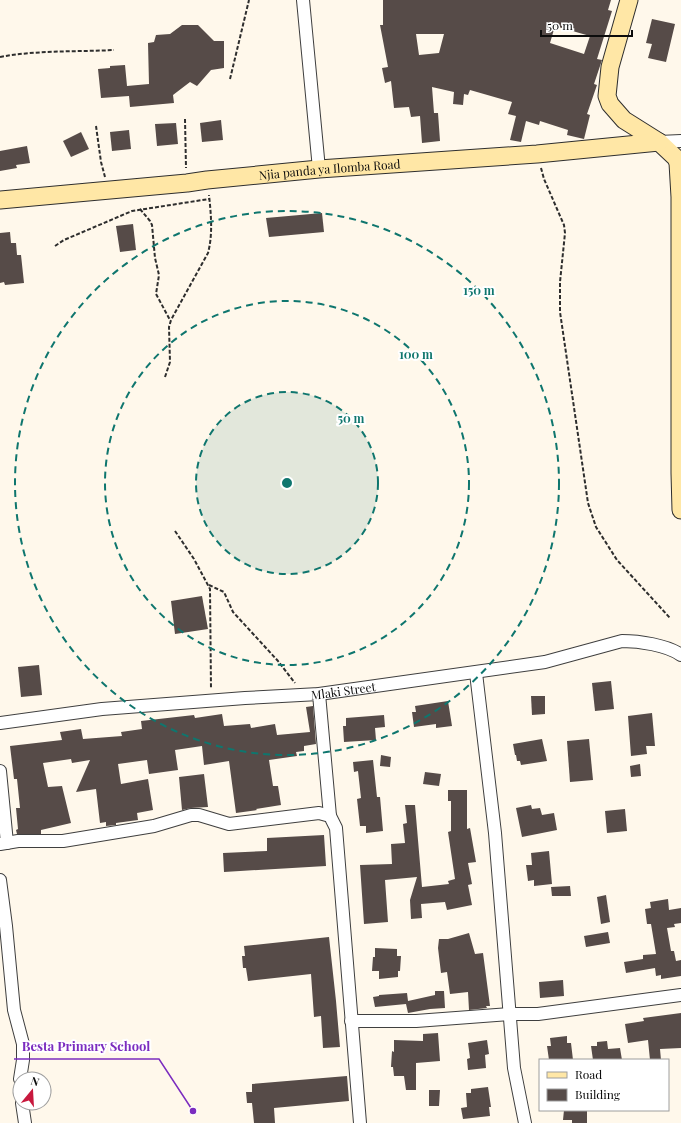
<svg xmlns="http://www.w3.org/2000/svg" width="681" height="1123" font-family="'Playfair Display',serif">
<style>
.building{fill:#564b48;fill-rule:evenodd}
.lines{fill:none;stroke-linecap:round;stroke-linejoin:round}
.street-casing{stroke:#3f3f3f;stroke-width:14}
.secondary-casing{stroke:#2e2e2e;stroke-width:19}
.path{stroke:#2e2e2e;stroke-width:2;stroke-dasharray:4 2;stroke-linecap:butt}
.street{stroke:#fff;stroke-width:12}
.secondary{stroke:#ffe7a6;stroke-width:17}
.ring{fill:none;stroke:#0f766e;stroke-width:2;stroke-dasharray:7 5}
.labels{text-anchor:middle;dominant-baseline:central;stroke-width:4;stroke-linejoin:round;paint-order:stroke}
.street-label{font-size:12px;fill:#0c0c0c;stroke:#fff}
.centre{fill:#0f766e;stroke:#fff;stroke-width:2}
.ring-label{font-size:12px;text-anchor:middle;font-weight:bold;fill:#0f766e;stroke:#fff;stroke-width:4;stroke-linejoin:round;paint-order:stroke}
.leader{fill:none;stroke:#7b2cbf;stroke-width:1.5}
.callout-dot{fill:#7b2cbf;stroke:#fff;stroke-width:1.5}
.callout-label{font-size:13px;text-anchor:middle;font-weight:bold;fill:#7b2cbf;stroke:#fff;stroke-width:4;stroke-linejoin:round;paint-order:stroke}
</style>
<rect width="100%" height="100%" fill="#fff8eb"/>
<g class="building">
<path d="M383 0H611L608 10 612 11 597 59 602 60 594 84 597 85 587 114 590 115 584 139 567 135 568 130 540 121 539 125 526 121 521 142 510 140 516 116 508 114 512 102 470 90 468 95 464 94 463 105 453 104 454 92 432 87 434 113H438L440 141 422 143 420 116 411 117 409 107 394 108 391 81 385 83 382 68 388 67 380 25H383ZM555 26 590 36 584 54 550 43ZM416 34H444L439 53 419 55Z"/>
<path d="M652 19 675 24 666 62 648 58 652 44 646 43Z"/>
<path d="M182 25H198L214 41H224V68L211 70 197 86 190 82 173 95 174 103 130 107 129 96 101 98 98 69 110 68V66L125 65 127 86 149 84 148 43 154 42 156 35 170 34Z"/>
<path d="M221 120 223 140 202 142 200 123Z"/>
<path d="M176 123 178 144 157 146 155 124Z"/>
<path d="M129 130 131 149 112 151 110 132Z"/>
<path d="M81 132 89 149 71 157 63 141Z"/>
<path d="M27 146 30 163 16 165 17 168 0 171V151Z"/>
<path d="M322 213 324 232 269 237 266 218Z"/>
<path d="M133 224 136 250 120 252 116 226Z"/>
<path d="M10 232 11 243H16L17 255H21L24 283 5 285 4 282 0 283V233Z"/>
<path d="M202 596 208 629 175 634 171 601Z"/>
<path d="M39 665 42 695 21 697 18 667Z"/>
<path d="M611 681 614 709 595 711 592 683Z"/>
<path d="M531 696H545V714L532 715Z"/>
<path d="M448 701 452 726 436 728V724L414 727 412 712H416L415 706Z"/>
<path d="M313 706 316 744 304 746V751L296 752 297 756 269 760 273 786H278L281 805 256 809 257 810 236 813 229 761 204 765 202 746 175 750 178 770 149 774 147 760 118 764 121 784 148 779 153 810 137 813 138 820 116 823V825L106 826V822L100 823 96 789 76 792 90 760 72 763 71 759 43 763 48 787 62 786 71 823 41 830V834H17L16 830 18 829 16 808H20L17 779H14L10 746 62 740 60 732 81 729 83 739 122 736 121 732 142 729 141 721 194 715 195 718 222 714 224 726 250 724 251 728 275 724 277 735 310 732 306 707Z"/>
<path d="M652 713 655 746H646L647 754 631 756 628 716Z"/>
<path d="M384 715 385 727 375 728 376 740 344 742 343 726H346V718Z"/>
<path d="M542 739 547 761 521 765 520 761H517L516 755H515L513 744Z"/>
<path d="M589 739 593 780 570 782 567 741Z"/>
<path d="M381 755 391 757 390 767 380 766Z"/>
<path d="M373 760 377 797H380L383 831 366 833V826H360L357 799 361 798 358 771 354 772 353 762Z"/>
<path d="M640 764 641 776 631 777 630 766Z"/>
<path d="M425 772 441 774 439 786 423 784Z"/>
<path d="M204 774 208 807 191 808 182 810 179 777Z"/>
<path d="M448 790H467V829L470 828 476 862 468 863 472 884 468 885 472 905 447 910 445 902 421 904 422 918 411 919 410 900 417 877 385 880 388 922 364 924 360 865 392 864 391 844 405 843 403 824 407 823 405 805H415L422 887 449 884 448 881 455 879 448 832 451 831V801H448Z"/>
<path d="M531 805 532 809 540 808 542 815 554 813 557 830 522 837 516 808Z"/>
<path d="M625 809 627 831 607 833 605 811Z"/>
<path d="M324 835 326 866 224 872 223 853 267 851V838Z"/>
<path d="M549 851 552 884 534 886V880L528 881 526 865H532L531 853Z"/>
<path d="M570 886 571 896H552L551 887Z"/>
<path d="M606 895 610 922 601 924 597 897Z"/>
<path d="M668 899 669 910 681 908V923L674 924 675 927 667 928 671 951H674L676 961 681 960V976L661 979V975L656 976 655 968 626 973 624 962 643 959V955L656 954 651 924H647L645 909 651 908 650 902Z"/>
<path d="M608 932 610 943 586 947 584 936Z"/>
<path d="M469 933 475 954 483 953 490 1006H486L487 1008 469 1010 468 992 450 994 447 972 441 973 438 948 439 939H448Z"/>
<path d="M329 937 336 1001 340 1047 323 1048 321 1016 314 1017 311 974 248 981 246 968H243L242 956H245L244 946Z"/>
<path d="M375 948 397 949V956H401L400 971H398V977L379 979V971H372L373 957H375Z"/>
<path d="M563 980 564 996 540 998 539 982Z"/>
<path d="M435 991H444L445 1008 430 1009 408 1013 406 1004 375 1007 373 997 379 996V995L407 993 408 1001 435 995Z"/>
<path d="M681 1013V1048L660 1049 661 1060H650L648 1040 628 1043 625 1024 644 1021 643 1018Z"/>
<path d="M438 1033 440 1061 416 1063V1090H406L404 1076H394L393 1067H391L392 1051 394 1052V1040L423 1041V1034Z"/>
<path d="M567 1036V1043H571L573 1060H549L547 1046H551L550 1038Z"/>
<path d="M487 1040 489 1054 485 1055 486 1068 468 1070 467 1059 470 1058 468 1043Z"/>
<path d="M607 1041 608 1049 620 1048 622 1060H593L591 1046H597V1042Z"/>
<path d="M347 1076 349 1101 274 1108 275 1123H254L252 1103H247L246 1092H252V1084Z"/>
<path d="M488 1087 491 1107H489L490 1116 463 1119 461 1108 467 1107 466 1093H471V1089Z"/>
<path d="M429 1090H440L439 1106H429Z"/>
<path d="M564 1110H587V1123H572V1120H563Z"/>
</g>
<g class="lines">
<g class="street-casing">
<g id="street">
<path d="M303 0 319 169"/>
<path d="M659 142 681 141"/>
<path d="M476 673 495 833 514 1068 525 1123"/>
<path d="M319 694 330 816"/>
<path id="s1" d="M0 723 102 709 245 698 319 694 545 662 622 641C639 641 667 645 681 655"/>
<path d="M0 771 7 843"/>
<path d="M0 844 18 841H63L154 826 191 815H199L229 824 319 813 330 816 336 828 360 1123"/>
<path d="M0 880 6 926 14 1010 23 1044V1060L20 1079"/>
<path d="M351 1021H416L510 1014H538L681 995"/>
<path d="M22 1103 25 1123"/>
</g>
</g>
<g class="secondary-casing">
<g id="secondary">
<path d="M629 0 610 67 607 96 610 104 624 120 659 142 676 158 678 163 680 197V473L681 510"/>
<path id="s2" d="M0 200 187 183 207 180 319 169 537 154 659 142"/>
</g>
</g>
<g class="path">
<path d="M0 57C37 50 76 52 114 50"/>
<path d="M230 79 249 0"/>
<path d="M185 119 186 168"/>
<path d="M96 126 101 162 105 177"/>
<path d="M541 168 544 179 564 225 565 233 560 282V312L588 503 596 527 617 560 670 618"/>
<path d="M140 209 150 221 152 225 155 258 159 275 156 294 170 320"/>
<path d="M55 246 64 240 132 211 209 199"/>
<path d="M165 377 170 362 169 327 171 320 208 253C213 234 211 214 209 195"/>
<path d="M175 531 194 559 210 589 211 689"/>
<path d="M209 585 224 592 233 612 278 661 295 683"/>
</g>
<use href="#street" class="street"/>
<use href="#secondary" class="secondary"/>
</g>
<circle cx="287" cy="483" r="91" fill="#0f766e" fill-opacity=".12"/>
<g class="ring">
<circle cx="287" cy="483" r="91"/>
<circle cx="287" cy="483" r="182"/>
<circle cx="287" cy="483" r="272"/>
</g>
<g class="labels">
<g class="street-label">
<text stroke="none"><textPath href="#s2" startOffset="331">Njia panda ya Ilomba Road</textPath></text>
<text stroke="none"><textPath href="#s1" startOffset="345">Mlaki Street</textPath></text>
</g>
</g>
<circle cx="287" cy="483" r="6" class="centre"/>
<g class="ring-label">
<text x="479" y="295">150 m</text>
<text x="416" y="359">100 m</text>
<text x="351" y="423">50 m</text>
</g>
<path class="leader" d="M193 1111L159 1059H14"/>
<circle class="callout-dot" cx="193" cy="1111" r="4"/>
<g class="callout-label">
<text x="86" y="1051">Besta Primary School</text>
</g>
<rect x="539" y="1059" width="130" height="52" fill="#ffffff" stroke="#9e9e9e"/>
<rect x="547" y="1072" width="20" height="6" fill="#ffe7a6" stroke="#9e9e9e"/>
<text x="575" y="1079" font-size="12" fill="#0c0c0c">Road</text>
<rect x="547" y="1089" width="20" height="12" fill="#564b48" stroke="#9e9e9e"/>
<text x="575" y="1099" font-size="12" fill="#0c0c0c">Building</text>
<g transform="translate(32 1091) rotate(18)"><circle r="19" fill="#ffffff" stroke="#9e9e9e"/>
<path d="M0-3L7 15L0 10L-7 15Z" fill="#c8193e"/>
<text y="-6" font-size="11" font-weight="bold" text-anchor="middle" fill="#0c0c0c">N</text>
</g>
<path d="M541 30v6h91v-6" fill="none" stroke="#0c0c0c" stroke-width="2"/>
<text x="547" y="30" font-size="12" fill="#0c0c0c" stroke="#ffffff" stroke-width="3" paint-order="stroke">50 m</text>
</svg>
